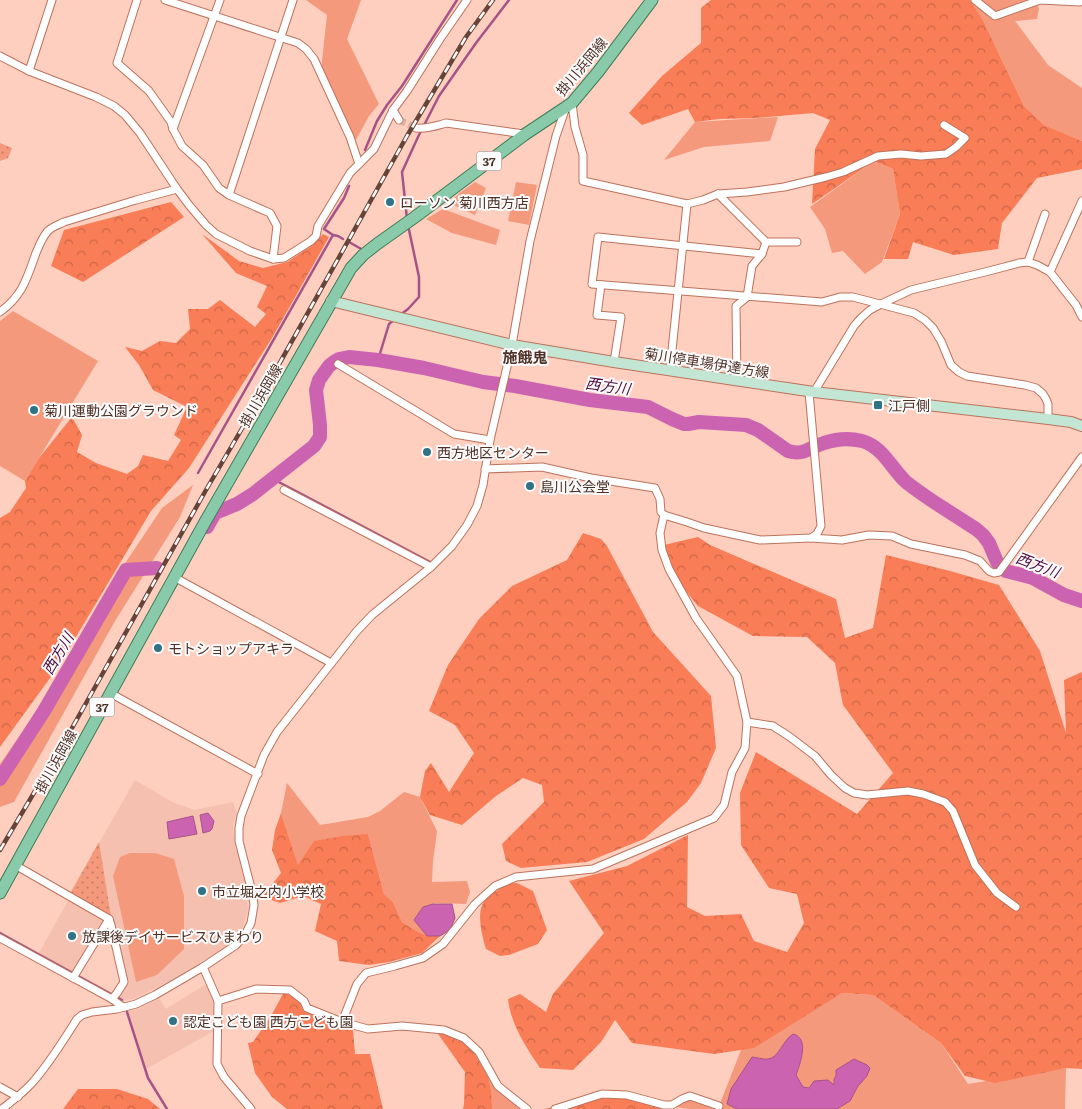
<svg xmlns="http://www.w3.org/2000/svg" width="1082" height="1109" font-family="Literata,'Noto Sans JP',serif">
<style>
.built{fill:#f5c0b0}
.grass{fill:#f5997c}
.forest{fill:url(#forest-crowns)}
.park{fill:url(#park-dots)}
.water{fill:#cb63b0;stroke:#a65487}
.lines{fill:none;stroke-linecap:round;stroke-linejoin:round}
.stream{stroke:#a65487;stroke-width:2.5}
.river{stroke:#cb63b0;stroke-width:14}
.street-tunnel{stroke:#dbaea0;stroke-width:7;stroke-dasharray:7 3.5;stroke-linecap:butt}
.street-casing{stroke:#bb735c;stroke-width:9}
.secondary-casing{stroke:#bb735c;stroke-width:12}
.primary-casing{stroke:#407d57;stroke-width:13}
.street{stroke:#fff;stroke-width:7}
.secondary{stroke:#c3e5d4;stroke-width:10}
.primary{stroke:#88caaa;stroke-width:11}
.rail-casing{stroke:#65453a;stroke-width:4.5}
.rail{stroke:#fbfbfb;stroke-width:2.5;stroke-dasharray:8;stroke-linecap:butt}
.poi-dot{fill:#317385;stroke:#fbfbfb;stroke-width:2}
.labels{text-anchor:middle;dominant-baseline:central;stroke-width:4;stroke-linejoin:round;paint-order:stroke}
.shield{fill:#fbfbfb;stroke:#826d66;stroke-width:1}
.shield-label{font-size:12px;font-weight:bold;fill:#4e3026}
.street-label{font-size:14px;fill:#4e3026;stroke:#fbfbfb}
.poi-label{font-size:14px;fill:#4e3026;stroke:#fbfbfb;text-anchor:start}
.neighbourhood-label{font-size:15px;font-weight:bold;fill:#4e3026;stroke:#fbfbfb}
.water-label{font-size:15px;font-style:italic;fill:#4f0c41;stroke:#fbfbfb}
</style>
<defs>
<pattern id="forest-crowns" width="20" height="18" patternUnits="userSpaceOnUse" patternTransform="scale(1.25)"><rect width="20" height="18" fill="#f97d56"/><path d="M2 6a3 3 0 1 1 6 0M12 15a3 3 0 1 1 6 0" fill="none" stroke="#cc6747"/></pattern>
<pattern id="park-dots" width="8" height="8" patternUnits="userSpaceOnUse" patternTransform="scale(1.25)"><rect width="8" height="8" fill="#f5997c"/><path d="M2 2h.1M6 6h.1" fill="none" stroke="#c97d65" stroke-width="1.8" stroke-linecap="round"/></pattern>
</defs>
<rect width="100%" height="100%" fill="#fecebf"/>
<g class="built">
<path d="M135 780 172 802 194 810 233 802 237 814 233 824 234 836 245 884 248 909 242 929 234 940 221 950 175 978 154 989 133 999 125 1000 117 996 125 982 111 917 71 892Z"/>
<path d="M69 899 105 920 74 973 39 953Z"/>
<path d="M208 983 213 998 214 1031 146 1069 128 1011 138 1009 159 998 166 1009Z"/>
</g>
<g class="grass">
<path d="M306 0H361L347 39 379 104 369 116 356 140 321 70 327 15Z"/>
<path d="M970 0H1034L1039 8 1037 19 1015 21 1048 65 1082 88V141L1044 125 1024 106 998 52Z"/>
<path d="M778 117 770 141 704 147 664 160 695 122Z"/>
<path d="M874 161 893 169 900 214 882 262 865 274 843 251 832 253 825 229 810 207Z"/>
<path d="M475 182 486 188 475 215 449 203 461 192Z"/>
<path d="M516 182 537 185 529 225 508 221Z"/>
<path d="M443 209 500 230 496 245 452 233 426 219Z"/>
<path d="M13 311 98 361 25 481 0 466V321Z"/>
<path d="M193 485 180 517 115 621 14 802 0 807V764L76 655 122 568 162 508Z"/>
<path d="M287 783 320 825 368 817 380 811 404 792 420 797 437 831 433 861 432 882 467 881 470 892 466 904 436 903 423 907 415 920 427 936 415 930 402 922 393 902 384 894 368 834 298 866 281 813Z"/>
<path d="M130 853H155L174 859 184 896V949L157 975 136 982 113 876 120 857Z"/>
<path d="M842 993 873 995 941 1043 968 1084 1066 1068 1065 1109H689L664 1105 688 1096 719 1106 741 1050Z"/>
<path d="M488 1077 530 1109H491Z"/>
</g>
<g class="forest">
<path d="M711 0H970L983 21 1024 106 1044 125 1082 141V169L1037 178 1002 223 998 249 954 255 913 242 908 259H884L900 214 893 169 874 161 812 204 815 149 830 120 813 113 755 118 719 119 695 122 688 109 642 125 629 113 662 76 701 43V8Z"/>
<path d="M171 202 184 217 83 282 51 266 64 230Z"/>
<path d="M202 234 239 261 263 268 287 262 310 247 323 234 329 237 272 338 189 468 151 511 58 667 0 747V518L10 512 26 488 25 481 39 458 72 417 82 435 77 452 96 463 127 474 138 466 143 455 168 461 181 440 174 435 187 407 153 390 139 365 125 347 142 351 160 341 176 343 190 329 188 309H208L220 300 255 327 266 314 257 307 267 286 236 273Z"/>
<path d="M583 533 601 539 607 546 653 632 711 696 716 748 701 783 687 802 644 839 587 862 521 868 506 861 502 844 544 802 542 785 523 778 496 796 462 825 430 815 420 797 425 771 431 763 449 792 474 753 455 725 429 711 448 665 479 619 512 586 567 560Z"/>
<path d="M698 537 710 545 836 599 845 638 873 628 886 555 950 571 999 585 1040 651 1066 733 1064 680 1082 672V1069L1066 1068 995 1083 965 1076 941 1043 873 995 842 993 754 1048 714 1054 632 1043 615 1020 601 1042 573 1070 540 1068C526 1047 511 1025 508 999L520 994 546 1012 553 994 604 933 569 881 627 866 688 835 687 907 705 916 741 914 754 941 787 952 804 923 797 894 769 888 741 845 740 793 756 752 857 814 893 773 843 705 835 663 807 637 753 636 698 606 674 577 664 545Z"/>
<path d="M281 813 298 865 314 841 343 836 368 834 384 894 393 902 402 922 415 930 427 936H440L422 953 389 962 369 965 339 961 337 941 315 931 321 904 303 896 280 903 260 896 267 891 281 873 272 850 275 830Z"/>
<path d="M509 883H517L533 891 547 930 538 944 509 955 500 956 486 949C482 935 475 911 486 899 491 893 502 888 509 883Z"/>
<path d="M284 992 301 1002 303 1010 353 1030 355 1054H370L383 1109H287L272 1097 255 1073 248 1043 253 1042 271 1016Z"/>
<path d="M436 1031 464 1043 475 1054 488 1077 491 1091 492 1109H463L464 1104 465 1072Z"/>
<path d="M78 1089H117L148 1099 160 1109H63Z"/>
<path d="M602 1094 664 1105 663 1109H544L576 1102Z"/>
</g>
<g class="park">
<path d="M0 143 12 148 8 158 0 161Z"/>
<path d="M99 842 111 917 71 892Z"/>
</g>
<g class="water">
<path d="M208 813 214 821 212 829 210 831 203 833 200 815Z"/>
<path d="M193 816 197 834 169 839 167 822Z"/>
<path d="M433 904H452L455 918 450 930 440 936H427L414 920 423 907Z"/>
<path d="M793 1034C810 1038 800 1064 796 1075L803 1087 809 1088 814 1081 828 1080 834 1085V1079L836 1076V1070L854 1059 867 1065 870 1068 867 1076 858 1086 850 1101 837 1109H737L727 1104 731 1089 752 1057C756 1057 763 1060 768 1059 779 1058 782 1041 793 1034Z"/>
</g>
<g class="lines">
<g class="stream">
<path d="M365 150 377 121 387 105 402 86 457 0"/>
<path d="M407 219 402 172 418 137 439 96 476 43 509 0"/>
<path d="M333 235 338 236 343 239"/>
<path d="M349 242 363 250"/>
<path d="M400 315 408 309 419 297V277L408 225"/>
<path d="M378 360 389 324 394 320"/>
<path d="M198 473 333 235 324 229 344 198 349 186"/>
<path d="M273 479 432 563"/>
<path d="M0 933 122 1000"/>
<path d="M127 1012 148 1078 167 1109"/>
</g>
<g class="river">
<path d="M207 527 215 513 237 504 253 494 314 446 320 437V425L316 390 319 380 329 366 334 362 339 359 349 357 378 360 424 368 483 382 515 386 590 400 648 407 672 419 684 424H688L699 422 746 425 758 430 788 451C804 456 810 447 824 443 836 439 850 438 862 441 883 447 891 468 906 482 915 489 925 496 934 502 948 511 962 520 976 529L983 535 989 543 997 562 1006 571 1033 578 1064 595 1082 601"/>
<path d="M0 779 44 711 126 570 157 568"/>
</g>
<path class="street-tunnel" d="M399 120 416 128"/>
<g class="street-casing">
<g id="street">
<path d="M137 0 117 63 149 91 171 122 173 129 182 146 203 165 219 188 229 195 270 213 277 226 273 259"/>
<path d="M165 0 298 43 306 49 314 59 350 137 359 164"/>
<path d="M975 0 995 16 1040 0 1080 2"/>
<path d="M0 56 29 71 96 97 114 106 125 115 140 133 177 189 189 205 206 225 216 234 250 251 273 259 284 258 311 241 316 236 318 226 350 173 374 149 393 110 407 91 440 39 467 0"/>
<path d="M29 71 52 0"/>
<path d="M572 103 575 127 583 155V181L687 204 703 200 718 194 747 192 784 187 826 177 843 172 878 156 901 154 921 156 946 154 956 147 965 138 944 125"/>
<path d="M393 110 399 120"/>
<path d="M416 128C428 129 435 126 446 123L524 134"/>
<path d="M173 129 220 0"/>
<path d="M718 194 766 242H797"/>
<path d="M229 195 293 0"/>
<path d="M762 254 598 237 592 284 822 302 840 297H853L914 313 925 320 933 328 941 341 951 365 959 372 967 376 1025 385 1036 388 1043 394 1046 399 1048 404V419"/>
<path d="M1028 262 1045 214"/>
<path d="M1050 272 1082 201"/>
<path d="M601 285 597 315 621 317 614 362"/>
<path d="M0 312C23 295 27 278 36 253 39 246 42 238 47 232 51 227 58 225 64 222L136 200 177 189"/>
<path d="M338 364 454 434 490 440"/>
<path d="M670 370 687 204"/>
<path d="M737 381 736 306 747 297 752 266 762 254 766 242"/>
<path d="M814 392 854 326 861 318 870 310 881 304 911 290 989 271 1019 263 1028 262 1037 265 1050 272 1076 305 1082 317"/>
<path d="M485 469 542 467 591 478 655 488 660 499 661 512 664 515 687 522 704 528 760 540 811 538 817 534 821 526 809 392"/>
<path d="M284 490 431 567"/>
<path d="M811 538 842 540 869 535 892 536 911 544 965 555 980 561 989 571 994 573 999 572 1082 457"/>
<path d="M174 577 331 663"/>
<path d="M110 693 258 774"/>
<path d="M747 722 773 726 790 737 815 756 831 775 845 788 854 793 867 795 908 791 923 794 945 802 953 811 975 865 997 893 1016 907"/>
<path d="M15 865 109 919 73 978"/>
<path d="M109 919 111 925 124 982 117 993 112 999"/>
<path d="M0 938 112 999 123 1007"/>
<path d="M203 967 218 1001 217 1064 224 1077 251 1109"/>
<path d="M218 1001 256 989 290 990 304 1001 307 1008 342 1022 368 1029 402 1026 444 1030 464 1038 479 1052 498 1086 527 1109"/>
<path d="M342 1022 357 984 366 973 395 966 423 958 443 944 475 904 495 886 516 877 593 869 714 818 724 805 732 772 745 748 747 722 737 676 696 618 669 569 662 550 660 533 664 515"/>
<path d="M0 1087 18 1097"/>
<path d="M2 1109C12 1101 23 1093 32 1083 49 1064 63 1041 77 1019L82 1015 92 1012 117 1009 136 1004 155 995 203 967 236 945 245 935 251 923 254 905 252 892 239 841V828L241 816 264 755 277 732 356 632 372 615 431 567 452 546 467 525 477 506 483 485 490 440 512 345 530 241 556 136 566 107"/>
<path d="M555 1109 602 1094 627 1095 664 1105H672L682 1099 690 1096 719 1106"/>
</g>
</g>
<g class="secondary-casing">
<path id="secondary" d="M331 301 512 345 614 362 814 392 1048 419 1071 422 1082 426"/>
</g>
<g class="primary-casing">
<path id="primary" d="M0 893 205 522 351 268 363 255 377 244 415 217 524 135 572 103 598 72 652 0"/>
</g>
<use href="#street" class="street"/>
<use href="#secondary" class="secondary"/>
<use href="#primary" class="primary"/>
<g class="rail-casing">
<path id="rail" d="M0 850 63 744 206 490 264 391 407 136 466 37 493 0"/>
</g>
<use href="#rail" class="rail"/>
</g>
<g class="poi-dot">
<circle cx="390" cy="202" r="5"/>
<rect x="873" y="400" width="10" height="10" rx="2.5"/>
<circle cx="34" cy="410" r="5"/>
<circle cx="427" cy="452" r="5"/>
<circle cx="530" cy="486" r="5"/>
<circle cx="158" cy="648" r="5"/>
<circle cx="202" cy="891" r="5"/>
<circle cx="72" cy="936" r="5"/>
<circle cx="173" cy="1021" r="5"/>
</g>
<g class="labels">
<g class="shield">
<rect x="476.5" y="151.5" width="25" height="19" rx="4"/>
<rect x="89.5" y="697.5" width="25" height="19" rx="4"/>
</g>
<g class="shield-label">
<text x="489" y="161">37</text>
<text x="102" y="707">37</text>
</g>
<g class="street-label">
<text transform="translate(581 66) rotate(-50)">掛川浜岡線</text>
<text transform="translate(707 362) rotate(9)">菊川停車場伊達方線</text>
<text transform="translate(260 395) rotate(-60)">掛川浜岡線</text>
<text transform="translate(55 761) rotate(-61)">掛川浜岡線</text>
</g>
<g class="poi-label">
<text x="400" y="202">ローソン 菊川西方店</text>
<text x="888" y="405">江戸側</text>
<text x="44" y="410">菊川運動公園グラウンド</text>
<text x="437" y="452">西方地区センター</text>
<text x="540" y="486">島川公会堂</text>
<text x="168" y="648">モトショップアキラ</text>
<text x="212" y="891">市立堀之内小学校</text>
<text x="82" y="936">放課後デイサービスひまわり</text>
<text x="183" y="1021">認定こども園 西方こども園</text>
</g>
<g class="neighbourhood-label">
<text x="525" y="356">施餓鬼</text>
</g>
<g class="water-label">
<text transform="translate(608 385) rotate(8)">西方川</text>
<text transform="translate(1038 564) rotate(21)">西方川</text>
<text transform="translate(57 653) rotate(-59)">西方川</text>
</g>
</g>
</svg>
